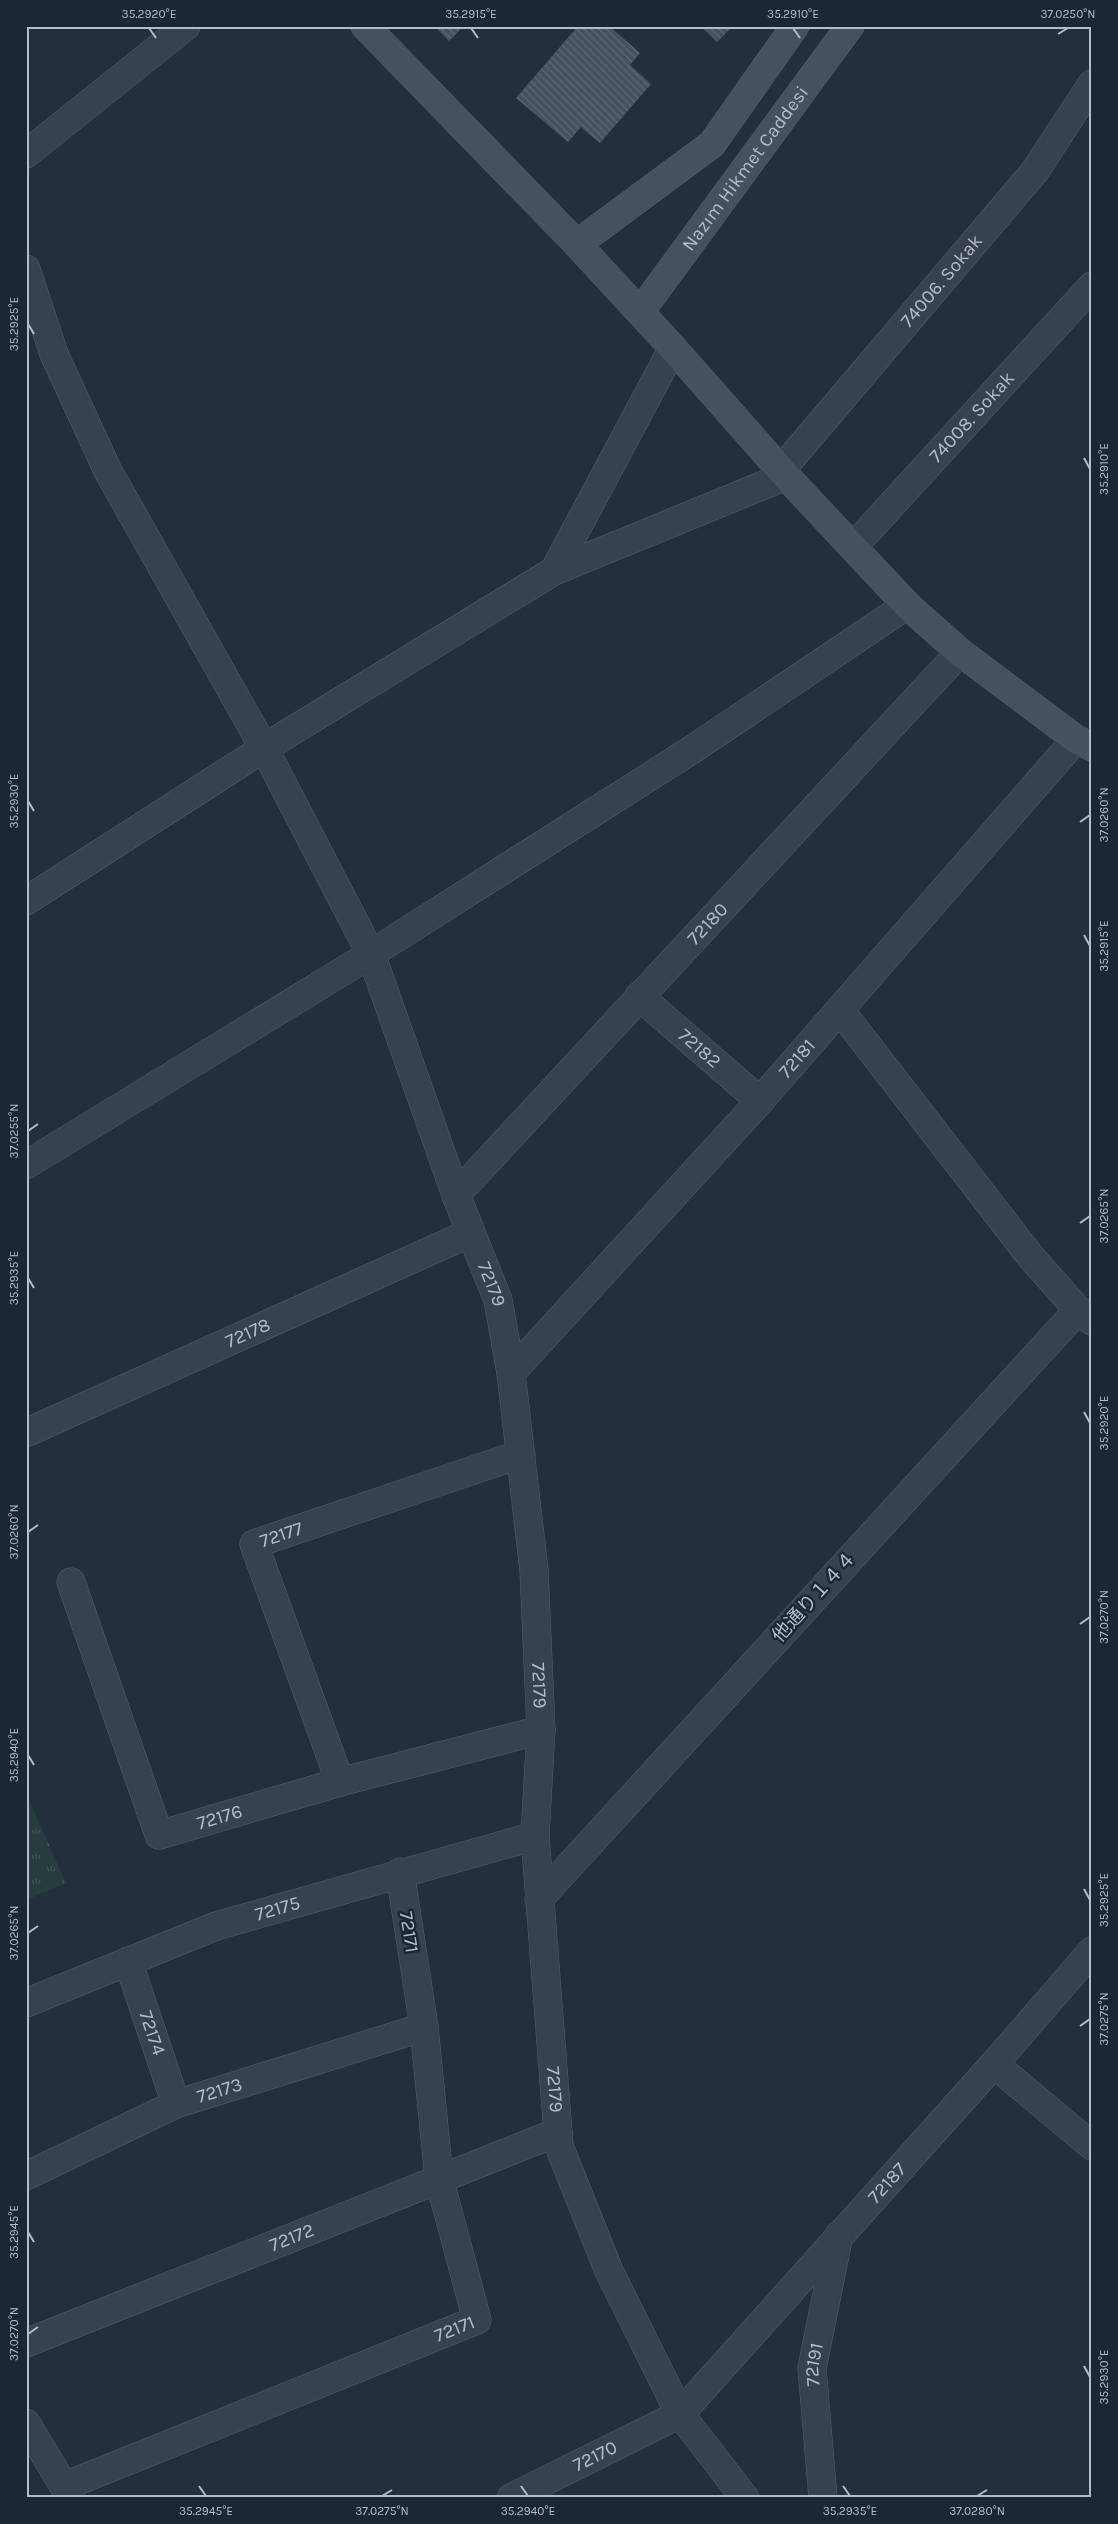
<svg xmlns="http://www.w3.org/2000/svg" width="1118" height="2524" font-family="Karla,'Noto Sans SC','Noto Sans JP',sans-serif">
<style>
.grass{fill:url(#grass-tufts)}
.building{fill:url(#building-back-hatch)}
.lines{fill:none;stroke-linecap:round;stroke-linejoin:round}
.minor-casing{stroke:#565f6c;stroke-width:29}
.secondary-casing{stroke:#565f6c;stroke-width:29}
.minor{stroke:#38414e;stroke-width:28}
.secondary{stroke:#465061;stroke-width:28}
.ticks{fill:none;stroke:#b4bcc9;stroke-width:2}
.labels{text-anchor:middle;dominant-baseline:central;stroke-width:5;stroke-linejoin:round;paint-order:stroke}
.street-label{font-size:19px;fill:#b4bcc9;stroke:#1d2633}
.neatline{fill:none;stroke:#b4bcc9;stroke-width:2}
.ticks-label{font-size:12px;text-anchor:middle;fill:#b4bcc9}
</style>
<defs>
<pattern id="grass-tufts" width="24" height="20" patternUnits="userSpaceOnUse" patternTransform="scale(1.25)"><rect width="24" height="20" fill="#263c3f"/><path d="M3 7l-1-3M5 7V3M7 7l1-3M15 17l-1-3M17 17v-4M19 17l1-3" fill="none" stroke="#435659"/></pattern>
<pattern id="building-back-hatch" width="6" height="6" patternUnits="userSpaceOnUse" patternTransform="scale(1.25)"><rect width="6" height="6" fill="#455162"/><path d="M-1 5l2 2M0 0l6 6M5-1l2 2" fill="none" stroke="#5d6877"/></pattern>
</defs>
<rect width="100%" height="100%" fill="#242f3e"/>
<path class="grass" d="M26 1793 66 1883 26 1900Z"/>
<g class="building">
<path d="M434 26H464L449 41Z"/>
<path d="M578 26H609L640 53 630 65 651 84 600 143 581 127 568 142 516 98Z"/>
<path d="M701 26H733L717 42Z"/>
</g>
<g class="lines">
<g class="minor-casing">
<g id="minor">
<path d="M26 154 186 26"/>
<path id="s1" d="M26 269 54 354 108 471 264 748 371 954 456 1195 498 1300 511 1373 534 1570 541 1730 535 1836 559 2146 609 2271 680 2414 745 2498"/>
<path id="s2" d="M781 470 1035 171 1092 84"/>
<path id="s3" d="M853 547 1092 286"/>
<path d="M554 571 673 348"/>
<path d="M26 901 264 748 554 571 786 476"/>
<path id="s4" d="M639 996 760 1101"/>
<path d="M840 1010 1031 1257 1078 1310"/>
<path d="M26 1165 371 954 693 749 907 605"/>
<path id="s5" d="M456 1195 960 652"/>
<path id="s6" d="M511 1373 760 1101 1076 739"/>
<path id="s7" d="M26 1430 28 1432 470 1233"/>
<path id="s8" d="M71 1582 159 1835 340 1782 541 1730"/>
<path id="s9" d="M340 1782 254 1544 521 1454"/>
<path d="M539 1899 1078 1310 1092 1321"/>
<path id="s10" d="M128 1961 176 2104"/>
<path id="s11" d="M26 2003 216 1926 535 1836"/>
<path d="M994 2064 1092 2146"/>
<path id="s12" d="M26 2176 176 2104 424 2027"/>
<path id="s13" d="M26 2343 558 2132"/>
<path d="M26 2423 71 2498"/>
<path id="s14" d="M65 2486 477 2320 439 2178 424 2027 400 1872"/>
<path id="s15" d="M511 2498 680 2414 994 2064 1092 1951"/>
<path id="s16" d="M823 2498 812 2368 839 2235"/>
</g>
</g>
<g class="secondary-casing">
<g id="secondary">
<path d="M365 26 577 244 673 348 786 476 907 605 960 652 1076 739 1092 747"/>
<path d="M577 244 712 144 795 26"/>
<path id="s17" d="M640 312 850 26"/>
</g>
</g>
<use href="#minor" class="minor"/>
<use href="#secondary" class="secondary"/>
</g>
<path class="ticks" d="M149 28 156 38M471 28 478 38M793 28 800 38M1058 34 1068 28M28 324 34 334M1084 458 1090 469M28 801 34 811M1080 822 1090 815M1084 935 1090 946M28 1131 38 1124M1080 1223 1090 1216M28 1278 34 1288M1084 1412 1090 1423M28 1532 38 1525M1080 1624 1090 1617M28 1755 34 1765M1084 1889 1090 1900M28 1933 38 1926M1080 2026 1090 2019M28 2232 34 2242M28 2334 38 2327M1084 2366 1090 2377M199 2486 206 2496M521 2486 528 2496M843 2486 850 2496M382 2496 392 2490M977 2496 987 2490"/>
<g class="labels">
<g class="street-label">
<text stroke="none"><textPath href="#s17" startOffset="178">Nazım Hikmet Caddesi</textPath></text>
<text stroke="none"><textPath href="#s2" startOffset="248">74006. Sokak</textPath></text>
<text stroke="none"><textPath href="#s3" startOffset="176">74008. Sokak</textPath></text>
<text stroke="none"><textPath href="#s5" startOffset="370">72180</textPath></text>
<text stroke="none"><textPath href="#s4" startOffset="80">72182</textPath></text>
<text stroke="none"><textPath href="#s6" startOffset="425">72181</textPath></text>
<text stroke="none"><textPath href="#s1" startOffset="1120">72179</textPath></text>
<text stroke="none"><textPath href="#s7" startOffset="244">72178</textPath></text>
<text stroke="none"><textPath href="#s9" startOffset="282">72177</textPath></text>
<text transform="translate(814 1597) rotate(-48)">他通り１４４</text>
<text stroke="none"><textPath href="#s1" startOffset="1525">72179</textPath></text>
<text stroke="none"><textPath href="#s8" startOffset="331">72176</textPath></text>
<text stroke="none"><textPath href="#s11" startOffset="269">72175</textPath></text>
<text transform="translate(409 1932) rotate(81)">72171</text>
<text stroke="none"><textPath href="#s10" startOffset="76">72174</textPath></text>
<text stroke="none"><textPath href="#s1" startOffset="1930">72179</textPath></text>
<text stroke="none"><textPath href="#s12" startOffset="212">72173</textPath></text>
<text stroke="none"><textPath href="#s15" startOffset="499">72187</textPath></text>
<text stroke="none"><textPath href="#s13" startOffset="286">72172</textPath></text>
<text stroke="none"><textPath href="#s14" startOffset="420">72171</textPath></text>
<text stroke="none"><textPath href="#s16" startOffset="134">72191</textPath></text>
<text stroke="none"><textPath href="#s15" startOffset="94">72170</textPath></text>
</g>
</g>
<rect width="1118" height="2524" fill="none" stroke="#1d2633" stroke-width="55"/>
<rect x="28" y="28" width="1062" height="2468" class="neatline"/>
<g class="ticks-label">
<text x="149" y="18">35.2920°E</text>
<text x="471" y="18">35.2915°E</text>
<text x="793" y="18">35.2910°E</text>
<text x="1068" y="18">37.0250°N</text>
<text transform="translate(14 324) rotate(-90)" y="4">35.2925°E</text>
<text transform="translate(1104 469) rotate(-90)" y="4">35.2910°E</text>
<text transform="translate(14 801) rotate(-90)" y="4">35.2930°E</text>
<text transform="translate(1104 815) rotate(-90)" y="4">37.0260°N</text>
<text transform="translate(1104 946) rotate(-90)" y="4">35.2915°E</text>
<text transform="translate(14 1131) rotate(-90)" y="4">37.0255°N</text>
<text transform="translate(1104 1216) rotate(-90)" y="4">37.0265°N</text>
<text transform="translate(14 1278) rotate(-90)" y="4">35.2935°E</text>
<text transform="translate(1104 1423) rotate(-90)" y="4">35.2920°E</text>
<text transform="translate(14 1532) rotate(-90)" y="4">37.0260°N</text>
<text transform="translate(1104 1617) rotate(-90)" y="4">37.0270°N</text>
<text transform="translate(14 1755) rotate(-90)" y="4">35.2940°E</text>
<text transform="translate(1104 1900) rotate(-90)" y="4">35.2925°E</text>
<text transform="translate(14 1933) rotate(-90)" y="4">37.0265°N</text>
<text transform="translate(1104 2019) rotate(-90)" y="4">37.0275°N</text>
<text transform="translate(14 2232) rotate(-90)" y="4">35.2945°E</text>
<text transform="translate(14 2334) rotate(-90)" y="4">37.0270°N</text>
<text transform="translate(1104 2377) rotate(-90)" y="4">35.2930°E</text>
<text x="206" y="2515">35.2945°E</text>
<text x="382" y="2515">37.0275°N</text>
<text x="528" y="2515">35.2940°E</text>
<text x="850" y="2515">35.2935°E</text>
<text x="977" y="2515">37.0280°N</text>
</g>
</svg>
